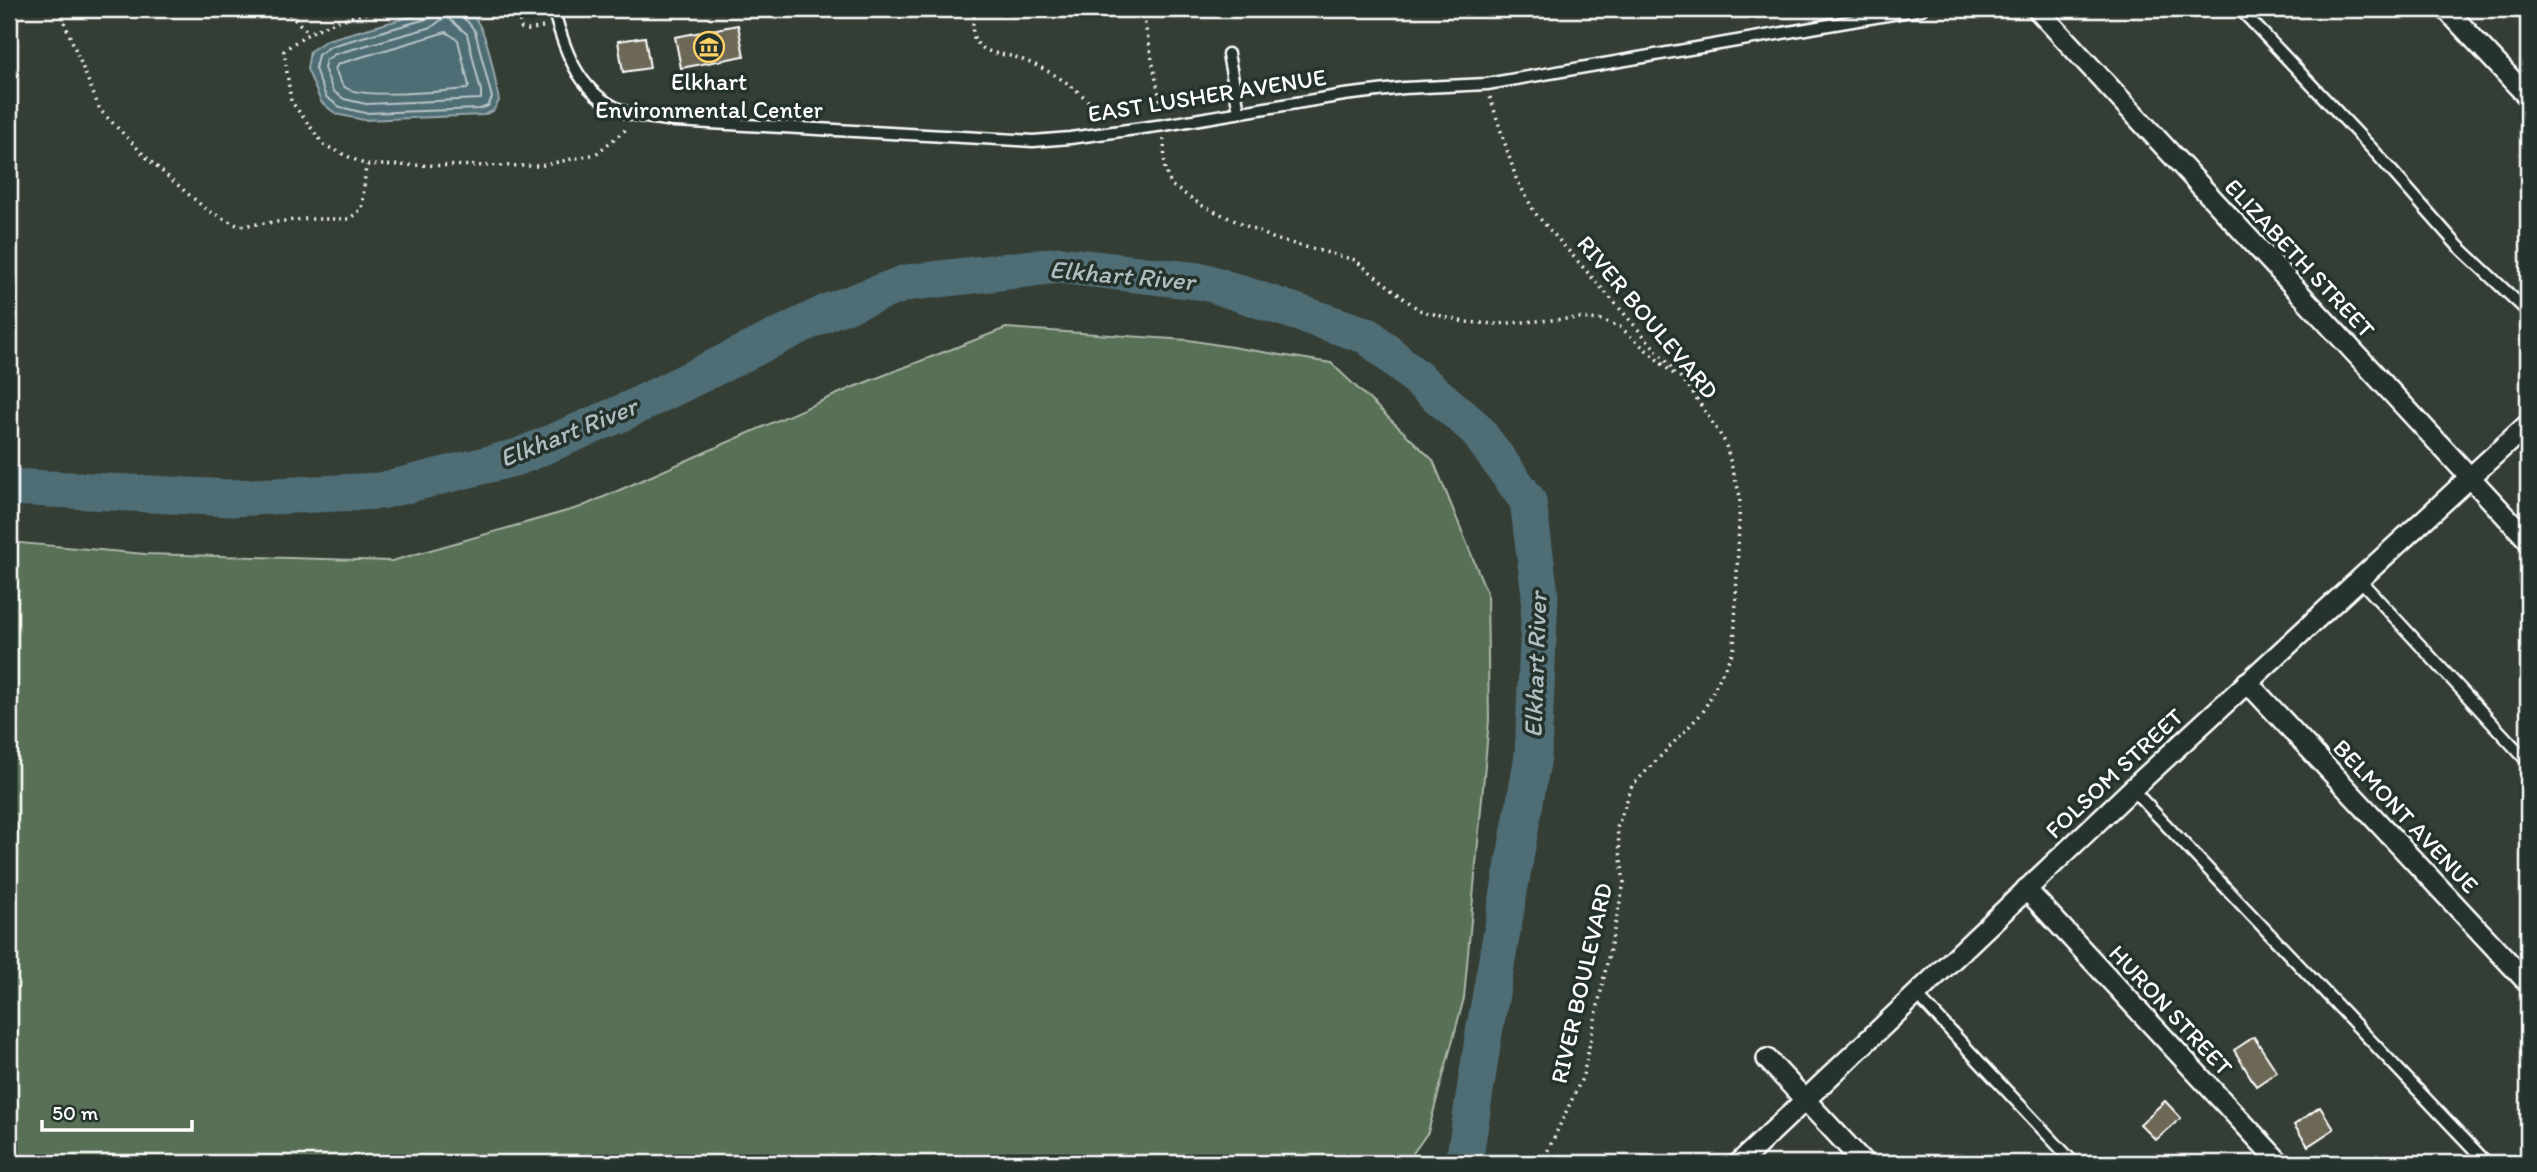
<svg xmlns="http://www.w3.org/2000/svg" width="2537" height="1172" font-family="Itim,sans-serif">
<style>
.green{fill:#597054;stroke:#acb8aa;stroke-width:2}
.water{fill:#4f6d75;stroke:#95a7ac;stroke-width:2}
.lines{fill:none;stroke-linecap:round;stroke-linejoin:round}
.shore{stroke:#b9c5c8;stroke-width:2}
.river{stroke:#4f6d75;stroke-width:37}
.building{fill:#6d6856;stroke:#fff;stroke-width:2}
.service-casing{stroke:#fff;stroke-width:15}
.minor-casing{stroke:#fff;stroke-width:24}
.path{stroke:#fff;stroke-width:3.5;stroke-dasharray:2 5;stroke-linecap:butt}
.service{stroke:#26332d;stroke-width:10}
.minor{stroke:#26332d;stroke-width:19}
.labels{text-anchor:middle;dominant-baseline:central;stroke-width:7;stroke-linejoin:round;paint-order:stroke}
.poi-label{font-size:24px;fill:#fff;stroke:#26332d}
.street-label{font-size:24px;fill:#fff;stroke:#26332d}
.water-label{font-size:26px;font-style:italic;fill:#b0bdc1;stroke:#26332d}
</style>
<rect width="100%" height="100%" fill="#343e35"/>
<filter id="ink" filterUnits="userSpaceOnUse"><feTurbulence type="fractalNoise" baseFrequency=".0143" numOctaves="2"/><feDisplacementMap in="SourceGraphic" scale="14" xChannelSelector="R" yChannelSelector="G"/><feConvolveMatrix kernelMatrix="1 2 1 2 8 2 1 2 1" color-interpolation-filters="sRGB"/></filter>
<g filter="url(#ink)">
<path class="green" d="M1006 328 1188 340 1331 363 1433 460 1487 593 1489 720 1464 998 1428 1132 1406 1163H9V542L145 554 392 561 581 507 851 388Z"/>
<path class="water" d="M438 9C450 9 462 8 471 15 488 27 495 80 499 101L493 111 483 115 364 120 336 114 321 102 307 69 310 51 327 40Z"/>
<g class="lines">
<g class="shore">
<path d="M435 9 434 14 430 18 331 46 318 55 315 69 326 97 340 107 365 113 480 109 488 106 492 98 475 31 467 21 458 16 456 9"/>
<path d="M446 16 467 34 481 91V99L366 104 344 99 333 91 324 68 326 60 335 54 432 27Z"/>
<path d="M446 32 458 40 469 86 467 89C445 91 362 99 346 88 340 84 338 75 335 69L338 64Z"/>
</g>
<path class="river" d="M9 487 231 498 381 491 518 457 622 413 830 311 906 283 1059 265 1206 282 1368 336 1475 428 1528 501 1540 594 1533 756 1484 1033 1465 1156 1460 1163"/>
</g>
<g class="building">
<path d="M738 25 744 56 681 68 675 37Z"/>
<path d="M645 37 650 68 623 72 618 41Z"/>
<path d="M2254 1037 2277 1072 2256 1086 2234 1050Z"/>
<path d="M2165 1101 2181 1118 2156 1140 2140 1124Z"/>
<path d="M2320 1107 2334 1129 2308 1146 2294 1125Z"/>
</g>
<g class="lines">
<g class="service-casing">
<g id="service">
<path d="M553 9C567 56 579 97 631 114 645 118 661 119 675 121L1033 141 1070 138 1164 125 1344 95 1404 88 1487 84 1922 9"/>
<path d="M2240 9 2375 152 2458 246 2528 312"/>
<path d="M1228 54 1239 111"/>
<path d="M2359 579 2528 762"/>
<path d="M2132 789 2487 1163"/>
<path d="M1916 994 2074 1163"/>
</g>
</g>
<g class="minor-casing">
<g id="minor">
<path d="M2037 9 2528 540"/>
<path d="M2446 9 2528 97"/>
<path d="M2247 682 2528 983"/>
<path d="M2026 889 2280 1163"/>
<path d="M1767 1059 1864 1163"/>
<path d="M1739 1163 2132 789 2528 424"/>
</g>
</g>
<g class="path">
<path d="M59 9 100 110 151 162 208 211 239 226 303 219H349L362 209 366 165"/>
<path d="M284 9 309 33"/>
<path d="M380 9C343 19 313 26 284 51L291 101 324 145 366 165 539 166 596 154 625 130 627 126"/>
<path d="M515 9H517L521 28 528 30 543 27"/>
<path d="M797 9H801"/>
<path d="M976 9C973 20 969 36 979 45 988 54 1003 54 1015 57 1047 68 1087 90 1102 121"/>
<path d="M1142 9 1162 110"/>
<path d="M1490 97 1516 178 1535 213 1689 387 1725 442 1740 496 1734 649 1703 712 1632 786 1617 828 1624 883 1583 1076 1542 1163"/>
<path d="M1164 139 1165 170 1171 185 1203 206 1275 239 1355 260 1419 310 1464 322 1496 324 1579 318 1601 320 1620 327 1677 377"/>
</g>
<use href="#service" class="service"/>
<use href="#minor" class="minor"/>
</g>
</g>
<defs>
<g id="museum-ring" transform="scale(1.575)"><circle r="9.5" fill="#26332d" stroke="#ffd166" stroke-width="1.5"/><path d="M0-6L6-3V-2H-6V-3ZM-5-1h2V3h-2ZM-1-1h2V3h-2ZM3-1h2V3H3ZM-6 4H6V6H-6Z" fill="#ffd166"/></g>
</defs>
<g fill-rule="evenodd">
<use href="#museum-ring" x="709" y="47"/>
</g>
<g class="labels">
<g class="poi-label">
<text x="709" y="81">Elkhart<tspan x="709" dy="28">Environmental Center</tspan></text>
</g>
<g class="street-label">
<text transform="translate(1207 95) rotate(-9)">EAST LUSHER AVENUE</text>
<text transform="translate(2300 258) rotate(47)">ELIZABETH STREET</text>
<text transform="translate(1648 317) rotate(50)">RIVER BOULEVARD</text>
<text transform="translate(2114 773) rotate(-43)">FOLSOM STREET</text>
<text transform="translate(2406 816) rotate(47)">BELMONT AVENUE</text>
<text transform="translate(1581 983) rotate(-77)">RIVER BOULEVARD</text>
<text transform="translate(2171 1010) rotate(47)">HURON STREET</text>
</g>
<g class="water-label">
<text transform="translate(1122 275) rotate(5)">Elkhart River</text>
<text transform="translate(568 432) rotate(-22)">Elkhart River</text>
<text transform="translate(1535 665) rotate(-88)">Elkhart River</text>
</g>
</g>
<rect width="2537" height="1172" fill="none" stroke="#26332d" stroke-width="35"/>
<rect x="18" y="18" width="2502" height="1137" fill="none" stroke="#fff" stroke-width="2.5" filter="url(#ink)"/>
<path d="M42 1120v10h150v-10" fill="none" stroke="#ffffff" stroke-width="3.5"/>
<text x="52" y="1120" font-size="21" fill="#ffffff" stroke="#26332d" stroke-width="5" paint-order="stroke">50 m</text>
</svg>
